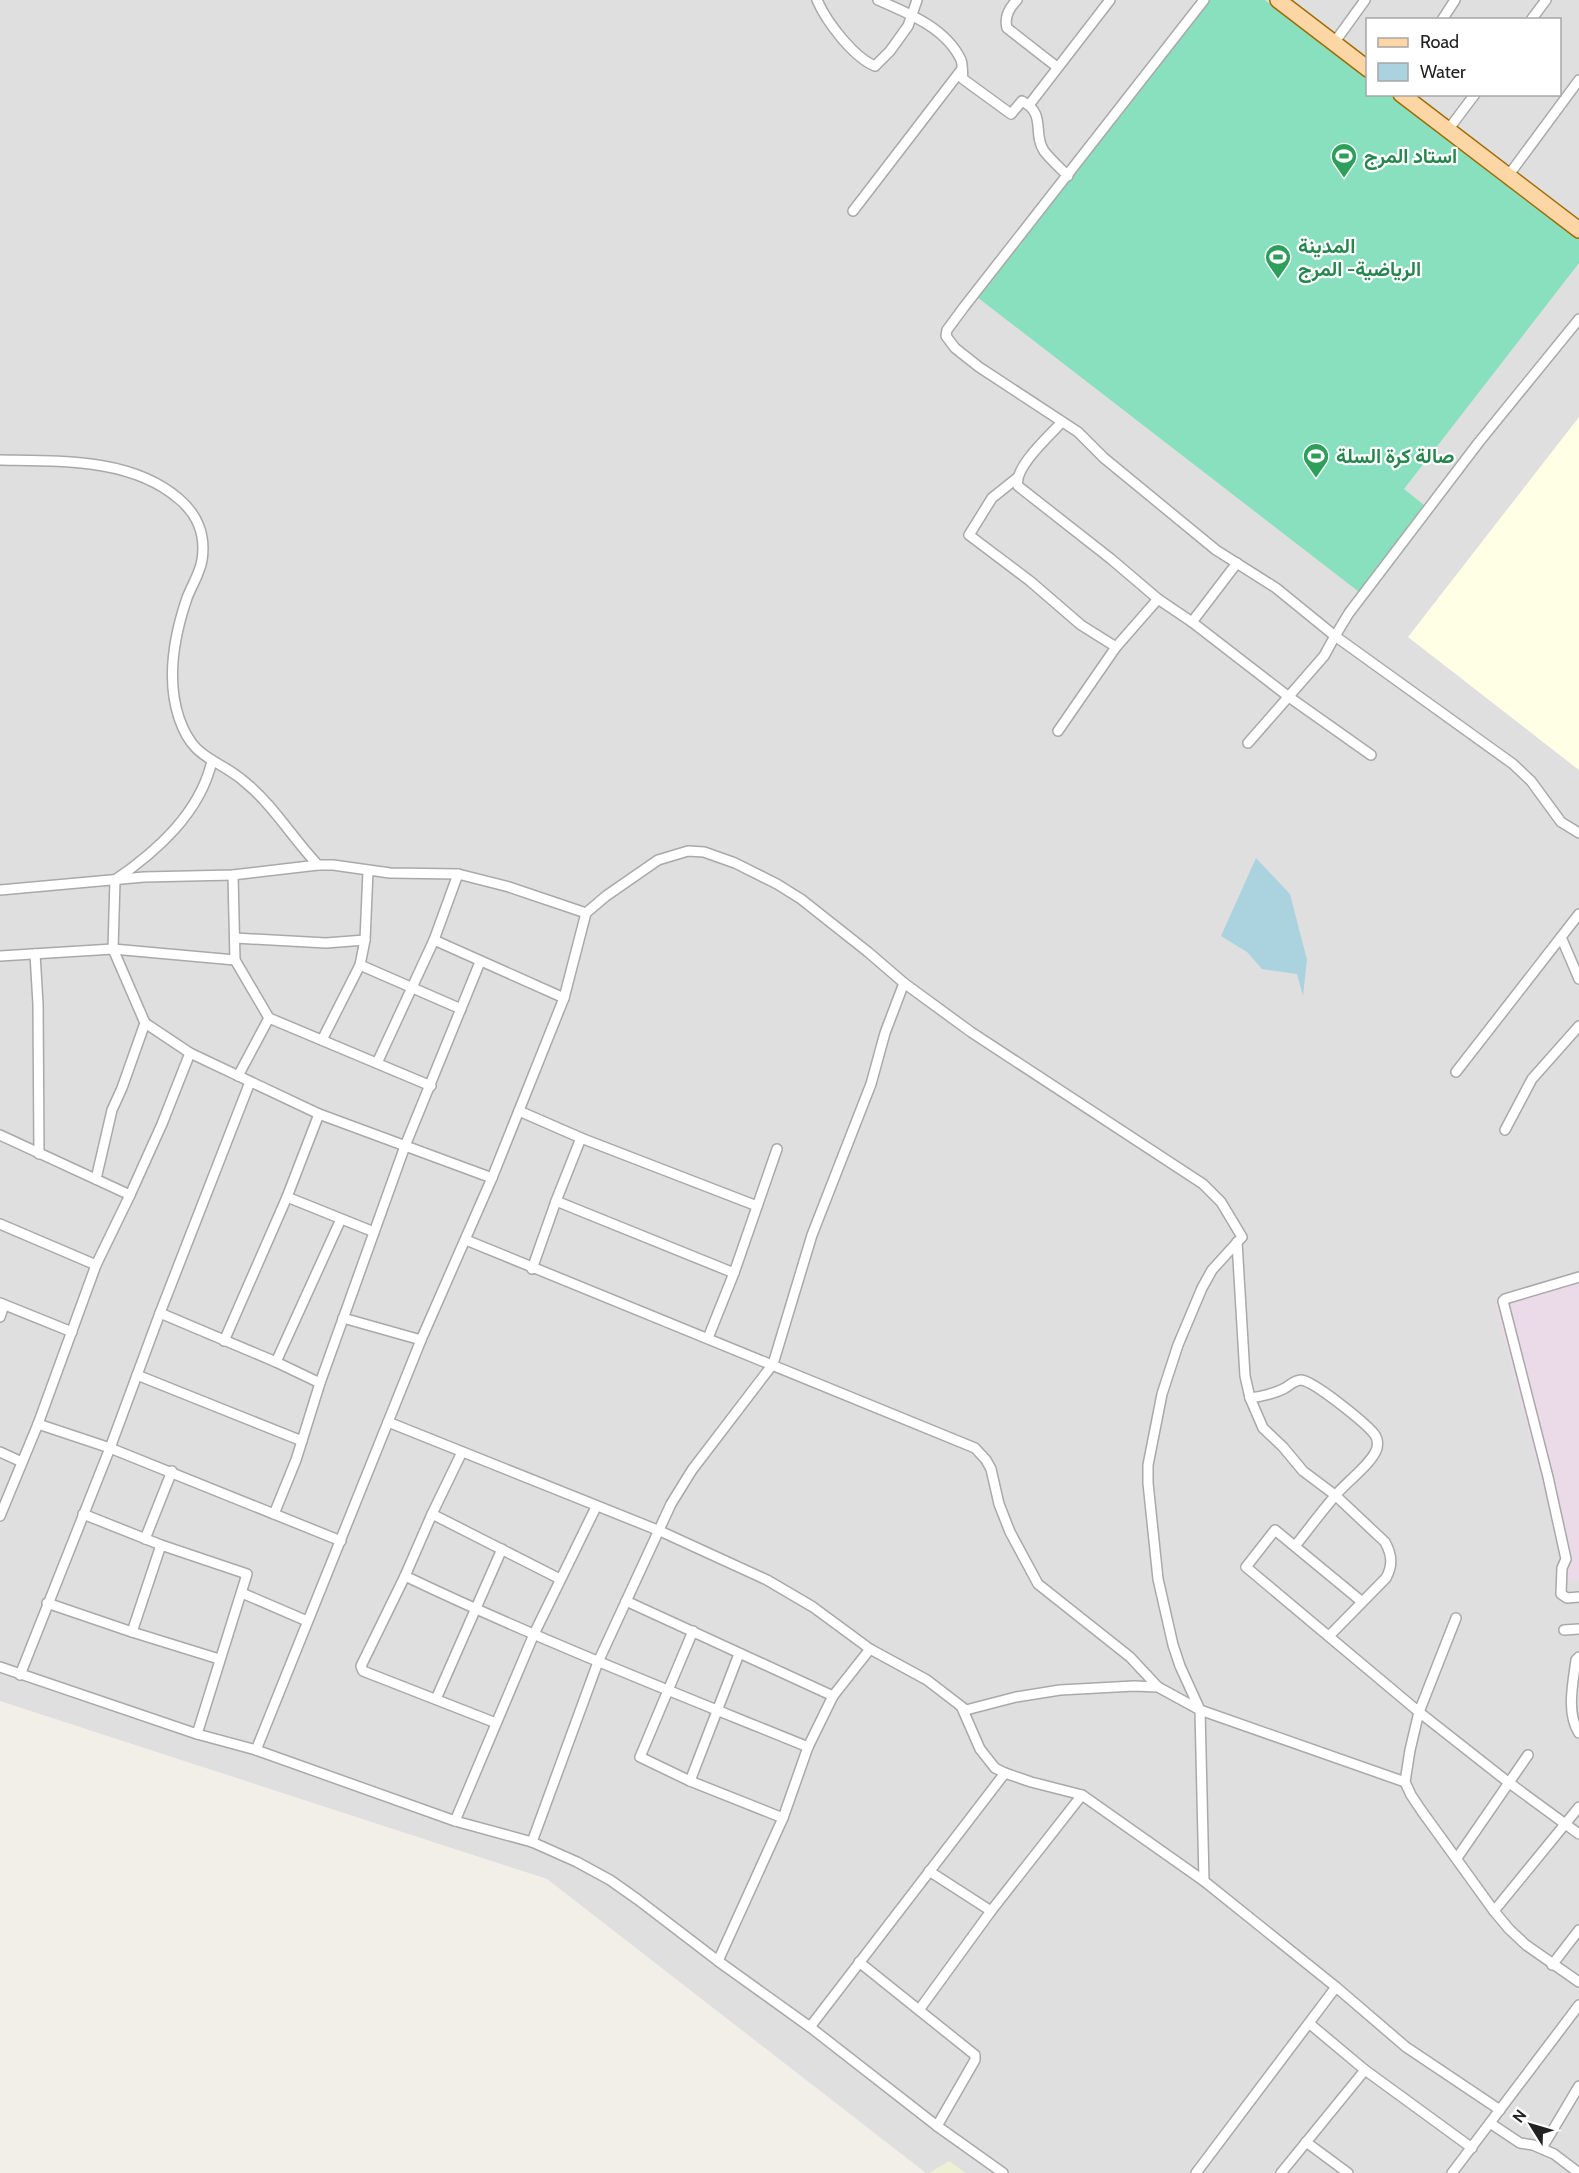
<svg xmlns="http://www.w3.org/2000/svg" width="1579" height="2173" font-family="Cabin,Vazirmatn,sans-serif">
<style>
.residential{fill:#e0dfdf;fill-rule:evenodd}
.industrial{fill:#ebdbe8}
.education{fill:#ffffe5}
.farmland{fill:#eef0d5}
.pitch{fill:#88e0be}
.water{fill:#aad3df}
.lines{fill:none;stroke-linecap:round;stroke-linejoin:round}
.street-casing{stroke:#a9a9a9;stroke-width:12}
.primary-casing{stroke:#a06b00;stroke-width:18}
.street{stroke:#fff;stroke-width:9}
.primary{stroke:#fcd6a4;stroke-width:15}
.labels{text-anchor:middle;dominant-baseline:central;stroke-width:4.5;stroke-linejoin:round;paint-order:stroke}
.leisure-label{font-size:20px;font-weight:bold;fill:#27864d;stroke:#fff;text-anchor:start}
</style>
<rect width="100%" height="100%" fill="#f2efe9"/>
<path class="residential" d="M0 0H1579V2173H926L547 1879 0 1701ZM1368 20H1560V94H1368Z"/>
<path class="industrial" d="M1579 1282V1579L1568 1582 1495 1303Z"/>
<path class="education" d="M1579 417V770L1408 637Z"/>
<path class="farmland" d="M949 2161 966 2173H929Z"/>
<path class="pitch" d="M1208 0H1265L1367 77 1368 94 1391 95 1579 235V263L1404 489 1429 509 1363 595 977 297Z"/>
<path class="water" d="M1256 858 1290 894 1307 960 1303 996 1297 974 1262 969 1247 952 1221 936Z"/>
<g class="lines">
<g class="street-casing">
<g id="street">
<path d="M817 0C826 21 853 57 875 66L890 51 908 26 917 0"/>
<path d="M878 0C908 13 946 28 961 60 963 65 962 73 963 79L1011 114 1022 101C1047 114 1032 133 1044 151 1051 160 1060 168 1068 176"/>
<path d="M1017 0C1010 7 1004 17 1007 28L1057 67"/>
<path d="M1204 0 964 307 947 330 946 336 955 348 979 367 1078 432 1104 458 1216 550 1276 588 1335 636 1324 656 1248 743"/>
<path d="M1442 20 1455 0"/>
<path d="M1531 20 1546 0"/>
<path d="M1334 43 1365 0"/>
<path d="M1029 105 1110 0"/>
<path d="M1448 130 1475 94"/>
<path d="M1508 176 1579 80"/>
<path d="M853 211 962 69"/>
<path d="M1579 319 1479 442 1349 613 1335 636 1513 764 1531 781 1561 822 1579 833"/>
<path d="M1062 422C1050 435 1013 468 1018 486L1111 559 1158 599 1192 622 1289 697 1371 755"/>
<path d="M0 460C59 461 132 458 179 499 197 514 206 535 202 560 200 573 192 585 187 598 174 636 166 679 179 718 194 762 217 757 246 783 274 806 293 839 318 865"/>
<path d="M1017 478 992 498 969 535 1030 581 1081 625 1116 647"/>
<path d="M1192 622 1237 563"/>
<path d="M1058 731 1116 647 1158 599"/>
<path d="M212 761C200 813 157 851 115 880L113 949 145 1023 190 1053 319 1114 492 1178"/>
<path d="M0 890 144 877 233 875 318 865H333L390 873 458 874 509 887 586 913"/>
<path d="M1561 937 1579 979"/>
<path d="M235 938 326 943 365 940"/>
<path d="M434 940 564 998"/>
<path d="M35 954 38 1004 39 1154"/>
<path d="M0 956 113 949 235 960 233 875"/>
<path d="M235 960 269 1018 238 1076"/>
<path d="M360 965 461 1009"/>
<path d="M269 1018 431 1086"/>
<path d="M322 1040 360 965 365 940 368 871"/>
<path d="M377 1063 434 940 458 874"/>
<path d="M1456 1072 1579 914"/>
<path d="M519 1111 581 1138 757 1206"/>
<path d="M1505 1130 1532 1079 1579 1026"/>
<path d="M0 1135 130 1195"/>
<path d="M96 1179 112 1110 122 1088 145 1023"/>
<path d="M287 1197 374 1232"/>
<path d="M556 1201 734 1273"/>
<path d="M0 1224 96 1265"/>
<path d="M466 1240 975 1448 986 1460 991 1469 999 1504 1010 1532 1038 1584 1130 1657 1158 1687"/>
<path d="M1237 1242 1245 1376 1250 1398 1263 1428 1283 1447 1303 1471 1335 1495 1385 1542C1392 1555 1393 1565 1386 1578L1330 1635"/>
<path d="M532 1269 556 1201 581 1138"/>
<path d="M1579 1277 1505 1299 1503 1301 1548 1477 1566 1559 1562 1568 1561 1594 1567 1598 1579 1597"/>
<path d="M0 1303 72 1332"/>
<path d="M160 1313 276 1362 320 1383"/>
<path d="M0 1317 4 1305"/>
<path d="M343 1318 421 1340"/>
<path d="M708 1338 734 1273 777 1149"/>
<path d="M224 1341 287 1197 319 1114"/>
<path d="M276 1362 341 1219"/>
<path d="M137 1375 302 1441"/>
<path d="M1250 1398C1260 1397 1276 1393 1285 1388 1290 1385 1295 1380 1301 1380 1314 1381 1367 1424 1375 1435 1377 1438 1378 1443 1377 1448 1373 1463 1345 1483 1335 1496 1321 1512 1308 1530 1295 1546"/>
<path d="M388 1422 660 1531 767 1580 813 1607 870 1649 927 1680 966 1710 1016 1697 1060 1690 1134 1686 1158 1687 1200 1710 1405 1782"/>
<path d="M38 1424 110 1448 341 1541"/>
<path d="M0 1452 22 1462"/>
<path d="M462 1452 432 1514 405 1576 361 1666 363 1671 368 1673 496 1723"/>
<path d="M83 1514 161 1545 247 1574 197 1734"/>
<path d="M274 1514 296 1460 320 1383 405 1146 480 962"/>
<path d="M432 1514 560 1579"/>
<path d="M0 1516 38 1424 96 1265 130 1195 162 1124 190 1053"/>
<path d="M145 1539 172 1471"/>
<path d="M405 1576C537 1639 673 1692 808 1747"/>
<path d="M242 1593 307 1621"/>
<path d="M626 1601 833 1696"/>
<path d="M1361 1601 1275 1530 1246 1567 1419 1712 1508 1782 1579 1834"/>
<path d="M47 1603 132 1632 219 1659"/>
<path d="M1456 1618 1419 1712 1410 1750 1405 1782 1411 1795 1421 1810 1494 1911 1509 1929 1526 1945 1579 1982"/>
<path d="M1564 1630 1579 1629"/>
<path d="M693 1631 640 1757 690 1781 783 1818"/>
<path d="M132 1632 161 1545"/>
<path d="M1579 1657 1576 1660C1573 1683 1566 1713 1579 1733"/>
<path d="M0 1667 197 1734 256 1750 455 1821 532 1842 577 1862 610 1880 637 1899 718 1961 810 2027 937 2126 1003 2173"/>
<path d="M20 1675 110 1448 160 1313 250 1082"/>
<path d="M436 1699 502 1549"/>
<path d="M962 1708 980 1749 995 1768 1005 1773 1031 1782 1082 1795 1204 1881 1336 1987 1406 2047 1500 2110"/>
<path d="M256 1750 421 1340 492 1178 564 998 586 913 606 896 658 860 688 851 704 852 735 863 777 884 801 899 868 952 904 983 971 1032 1203 1184 1221 1202 1242 1237 1212 1270 1202 1288 1178 1345 1162 1394 1148 1465V1483L1158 1579 1173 1645 1180 1666 1200 1710 1204 1881"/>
<path d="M690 1781 739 1654"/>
<path d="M455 1821 534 1634 596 1507"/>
<path d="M532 1842 598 1662 671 1504 692 1470 773 1364 812 1235 871 1084 885 1033 904 983"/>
<path d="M1457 1858 1528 1755"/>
<path d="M929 1871 991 1911"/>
<path d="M1494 1911 1579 1807"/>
<path d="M718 1961 783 1818 808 1747 833 1696 870 1649"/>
<path d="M859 1962 975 2055V2060L937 2126"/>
<path d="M1552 1965 1579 1930"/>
<path d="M919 2010 991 1911 1082 1795"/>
<path d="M1310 2024 1365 2070 1472 2148"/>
<path d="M810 2027 1005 1773"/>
<path d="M1490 2123 1520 2143 1533 2145 1554 2154 1579 2173"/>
<path d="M1306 2142 1348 2173"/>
<path d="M1542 2148 1579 2086"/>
<path d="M1196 2173 1336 1987"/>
<path d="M1281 2173 1365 2070"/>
<path d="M1452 2173 1579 2005"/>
</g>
</g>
<g class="primary-casing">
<g id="primary">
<path d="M1278 0 1368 69"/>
<path d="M1401 94 1579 230"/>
</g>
</g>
<use href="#street" class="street"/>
<use href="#primary" class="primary"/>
</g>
<defs>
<g id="stadium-pin" transform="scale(1.35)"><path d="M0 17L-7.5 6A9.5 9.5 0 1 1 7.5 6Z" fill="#2e9e5b" stroke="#fff"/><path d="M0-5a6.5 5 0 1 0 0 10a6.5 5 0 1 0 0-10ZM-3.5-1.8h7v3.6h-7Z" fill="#fff"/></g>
</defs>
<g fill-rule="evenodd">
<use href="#stadium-pin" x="1344" y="156"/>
<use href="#stadium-pin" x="1278" y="257"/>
<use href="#stadium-pin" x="1316" y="456"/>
</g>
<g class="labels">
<g class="leisure-label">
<text x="1364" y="156">استاد المرج</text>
<text x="1298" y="246">المدينة<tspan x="1298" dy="23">الرياضية- المرج</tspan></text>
<text x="1336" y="456">صالة كرة السلة</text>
</g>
</g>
<rect x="1366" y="18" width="195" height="78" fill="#ffffff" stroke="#a7a7a7" stroke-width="1.5"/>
<rect x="1378" y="38" width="30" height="9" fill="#fcd6a4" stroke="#a7a7a7" stroke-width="1.5"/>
<text x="1420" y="48" font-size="18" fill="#222222">Road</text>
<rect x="1378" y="63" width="30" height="18" fill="#aad3df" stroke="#a7a7a7" stroke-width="1.5"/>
<text x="1420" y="78" font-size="18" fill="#222222">Water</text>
<g transform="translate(1531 2125) rotate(307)" stroke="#ffffff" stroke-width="4.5" paint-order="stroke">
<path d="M0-4.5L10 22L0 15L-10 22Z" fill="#222222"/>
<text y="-9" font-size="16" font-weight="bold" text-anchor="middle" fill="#222222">N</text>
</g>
</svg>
